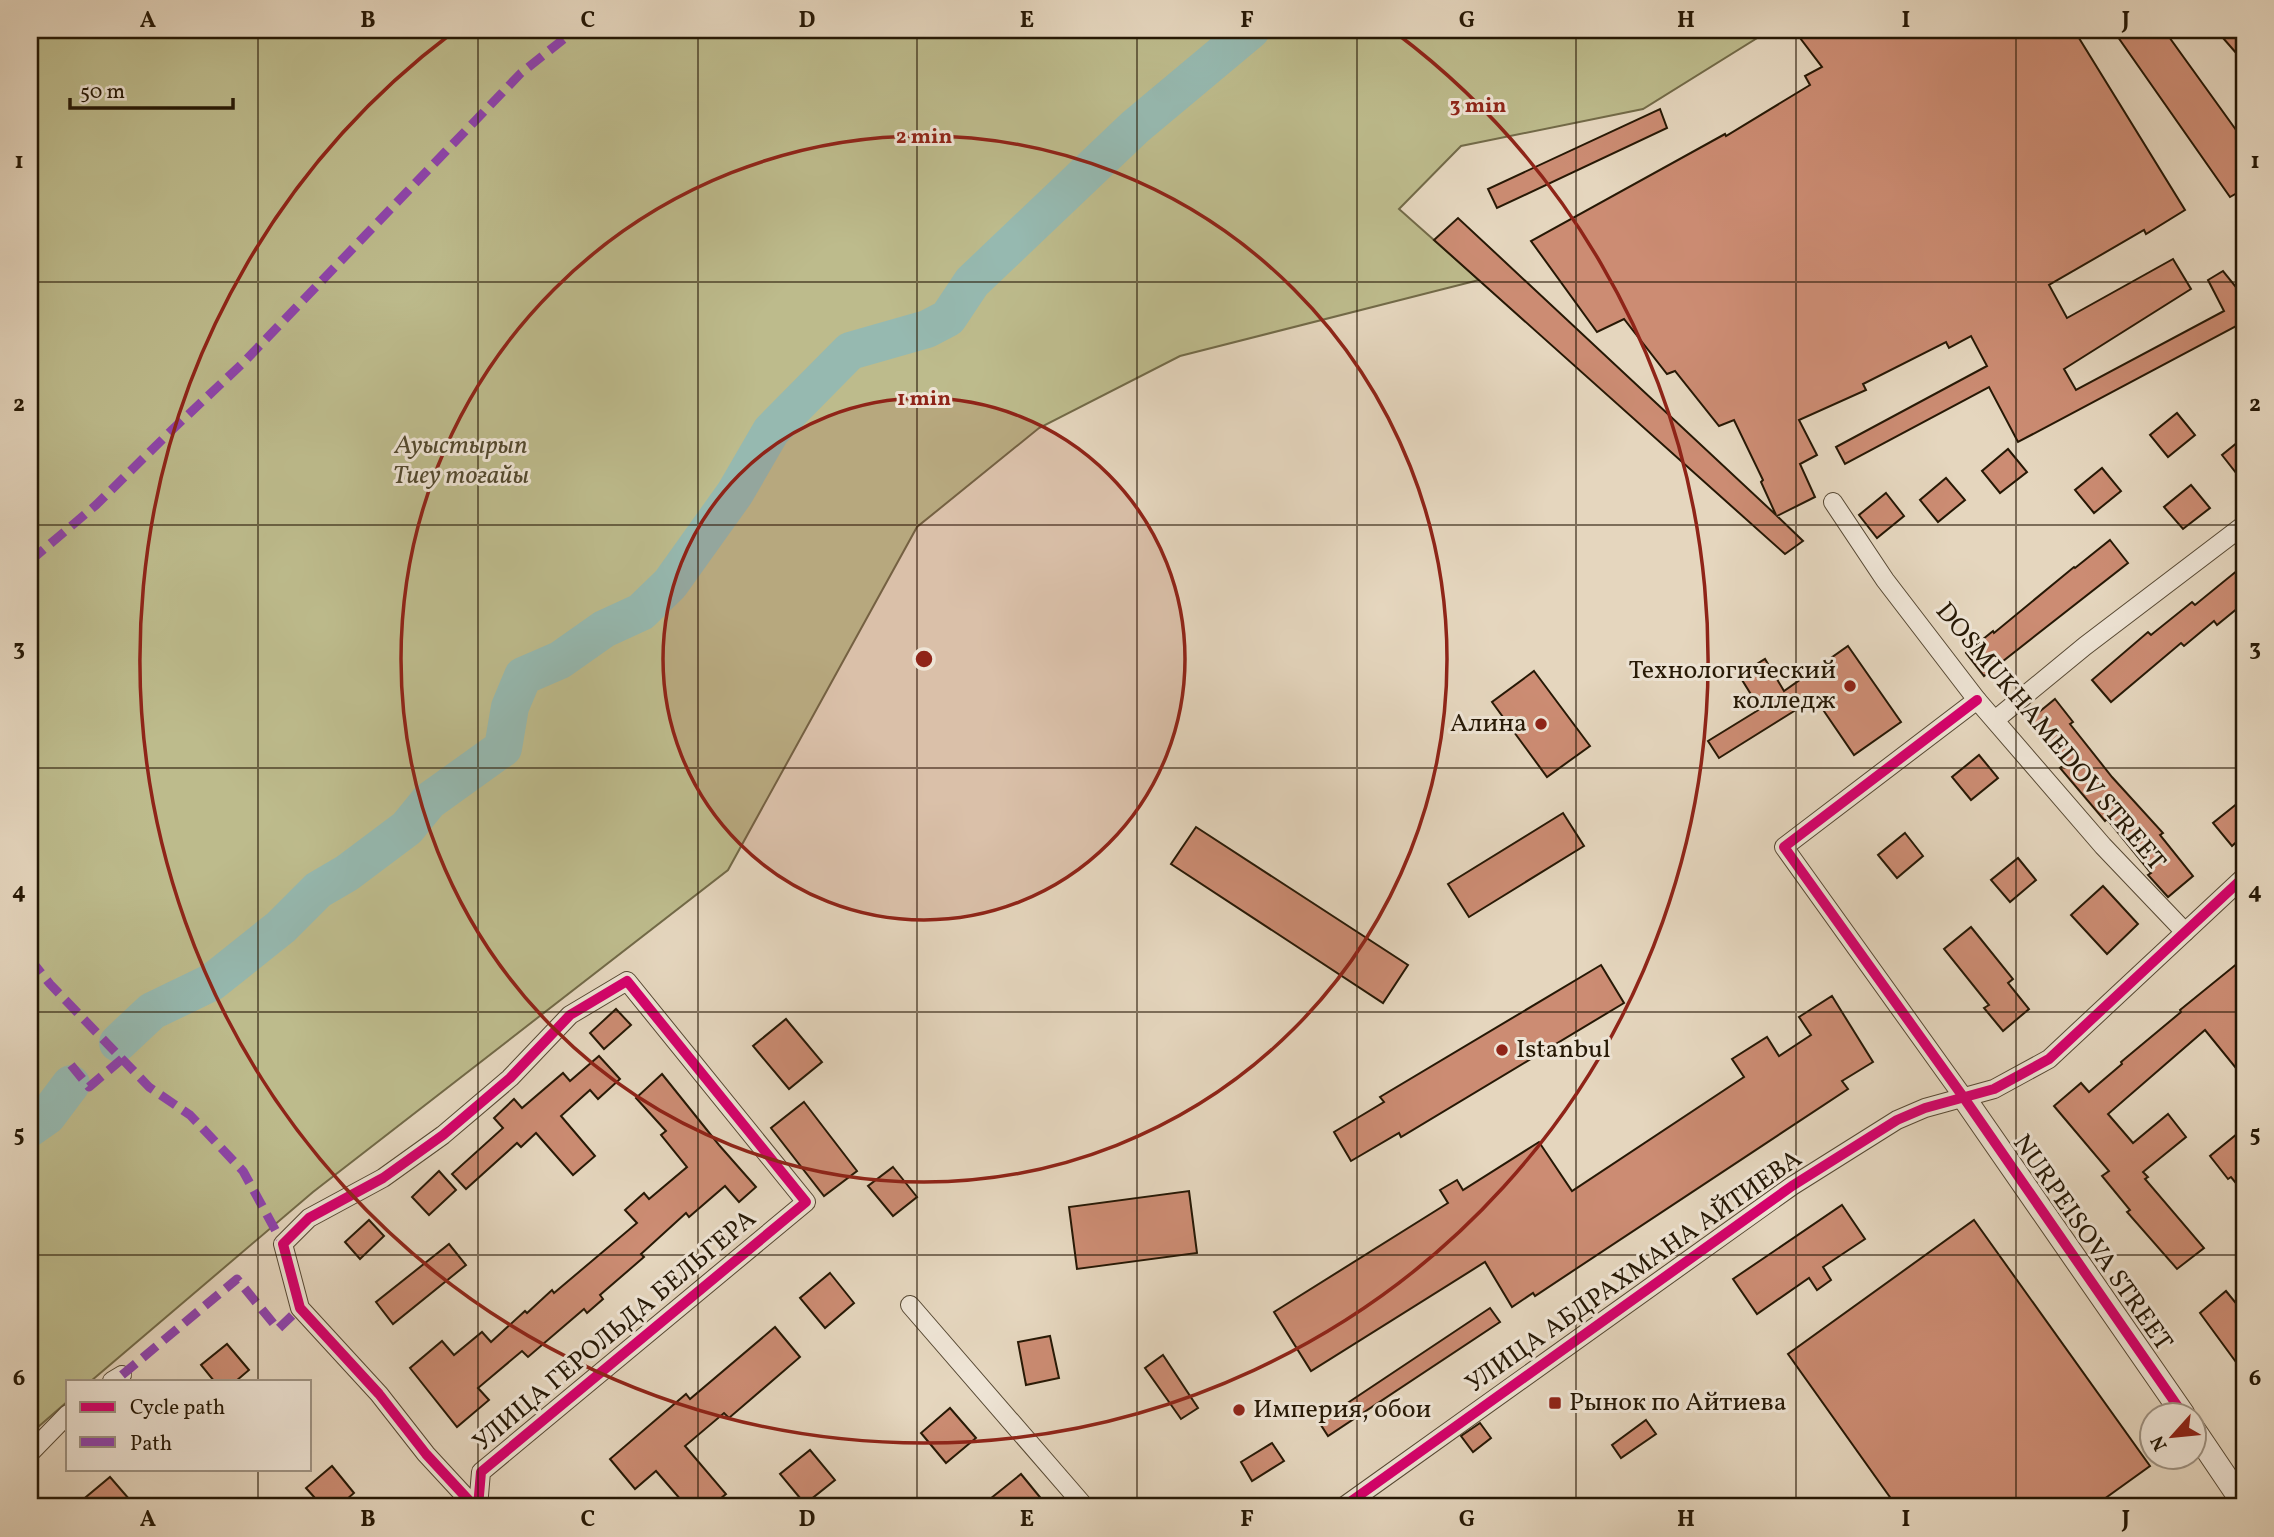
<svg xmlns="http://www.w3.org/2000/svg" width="2274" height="1537" font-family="Vollkorn,serif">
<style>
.green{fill:#bdbb8c;stroke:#726a48;stroke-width:2}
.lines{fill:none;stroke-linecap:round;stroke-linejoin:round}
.river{stroke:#96b9b0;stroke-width:38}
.building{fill:#cc8c73;stroke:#261805;stroke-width:2}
.minor-casing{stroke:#564833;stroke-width:20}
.tertiary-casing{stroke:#564833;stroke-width:25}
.minor{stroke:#eee4d5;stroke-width:18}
.tertiary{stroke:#eee4d5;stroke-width:23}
.quiet{stroke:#8e44ad;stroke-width:9;stroke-dasharray:18 9;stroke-linecap:butt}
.cycleway-casing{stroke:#eee4d5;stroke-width:15}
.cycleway{stroke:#d6006c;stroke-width:10}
.grid{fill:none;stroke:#261805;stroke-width:2;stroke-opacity:0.55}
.ring{fill:none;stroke:#8f2418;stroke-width:3.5}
.poi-dot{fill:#8f2418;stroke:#eee4d5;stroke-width:2.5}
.labels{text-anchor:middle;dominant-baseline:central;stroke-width:6;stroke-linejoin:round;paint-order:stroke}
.park-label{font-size:26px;font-style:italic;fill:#53492e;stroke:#eee4d5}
.poi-label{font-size:26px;fill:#261805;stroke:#eee4d5;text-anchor:start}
.street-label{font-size:26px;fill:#261805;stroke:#eee4d5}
.centre{fill:#8f2418;stroke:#eee4d5;stroke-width:3.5}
.ring-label{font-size:21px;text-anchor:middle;font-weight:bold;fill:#8f2418;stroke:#eee4d5;stroke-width:6;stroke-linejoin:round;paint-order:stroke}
.neatline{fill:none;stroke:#261805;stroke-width:2.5}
.grid-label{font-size:23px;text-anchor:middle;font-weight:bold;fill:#261805}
</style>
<rect width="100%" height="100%" fill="#e5d6be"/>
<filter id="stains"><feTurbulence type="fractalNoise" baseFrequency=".00286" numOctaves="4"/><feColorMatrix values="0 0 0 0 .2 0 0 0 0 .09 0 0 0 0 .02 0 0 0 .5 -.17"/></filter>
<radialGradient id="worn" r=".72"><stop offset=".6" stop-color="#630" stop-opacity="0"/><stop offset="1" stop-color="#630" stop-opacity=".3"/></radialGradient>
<path class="green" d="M30 30H1770L1643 109 1461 146 1399 209 1479 280 1180 356 1039 428 917 527 728 870 313 1192 91 1381H68V1401L30 1434Z"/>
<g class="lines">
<g class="river">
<path d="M118 1043 152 1011 212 982 281 927 318 890 347 873 407 828 429 801 503 748 510 707 523 676 560 660 604 629 641 612 670 584 735 493 771 431 850 351 927 329 948 318 972 282 1135 127 1251 30"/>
<path d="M30 1128 47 1116 71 1084"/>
</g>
</g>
<g class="building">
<path d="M1794 30H2074L2185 210 2146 234 2144 230 2049 285 2067 318 2173 259 2191 289 2064 369 2076 390 2224 311 2208 280 2223 271 2244 297V322L2018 442 1989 387 1845 464 1836 447 1987 366 1971 336 1949 348 1946 342 1863 384 1866 390 1799 420 1817 455 1800 464 1815 497 1777 516 1803 541 1785 554 1434 240 1458 218 1776 515 1761 482 1763 480 1734 420 1719 426 1675 371 1667 374 1624 319 1597 332 1531 241 1725 134 1726 136 1810 85 1805 76 1822 67Z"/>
<path d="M2113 30H2164L2244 141V189L2230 197Z"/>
<path d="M2216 30H2244V62Z"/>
<path d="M1660 109 1667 128 1497 208 1488 189Z"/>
<path d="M2177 413 2195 435 2168 457 2150 435Z"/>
<path d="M2244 437V483L2222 455Z"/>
<path d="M2008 449 2027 472 2000 493 1982 471Z"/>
<path d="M2102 468 2121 491 2094 513 2075 490Z"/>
<path d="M1946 478 1965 500 1938 522 1920 500Z"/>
<path d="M2191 485 2210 508 2183 529 2164 507Z"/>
<path d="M1886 493 1904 516 1877 538 1859 515Z"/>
<path d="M2110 540 2128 563 1984 676 1966 653 1993 631 1994 633 2074 567 2075 568Z"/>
<path d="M2244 565V603L2217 625 2214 621 2184 646 2181 643 2111 702 2092 680 2148 632 2151 635 2192 602 2195 605Z"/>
<path d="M1848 646 1901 722 1854 755 1815 698 1719 758 1708 741 1760 709 1739 675 1765 659 1784 691Z"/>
<path d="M1534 671 1590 746 1547 777 1492 702Z"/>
<path d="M2055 699 2073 722 2070 724 2112 777 2163 833 2160 835 2193 876 2168 897 2148 875 2151 873 2107 819 2105 821 2060 768 2064 765 2028 721Z"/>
<path d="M1979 755 1998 778 1971 800 1952 777Z"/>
<path d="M2244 798V835L2232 846 2213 823Z"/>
<path d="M1563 813 1584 846 1469 917 1448 884Z"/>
<path d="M1196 827 1408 965 1383 1003 1171 864Z"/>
<path d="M1905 833 1923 856 1897 878 1878 855Z"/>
<path d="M2018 858 2036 880 2010 902 1991 880Z"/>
<path d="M2103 886 2138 924 2107 954 2071 915Z"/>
<path d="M1971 927 2013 979 2008 983 2029 1009 2003 1031 1984 1008 1989 1005 1944 949Z"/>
<path d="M2244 958V1078L2205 1030 2108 1114 2133 1143 2168 1114 2186 1137 2143 1172 2148 1177 2145 1179 2204 1248 2177 1269 2127 1212 2130 1210 2102 1176 2109 1171 2054 1106 2081 1083 2089 1092 2122 1064 2121 1062 2181 1012 2180 1010Z"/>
<path d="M1601 965 1624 1003 1401 1137 1399 1133 1351 1161 1334 1132 1384 1102 1380 1097Z"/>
<path d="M1832 996 1873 1062 1842 1081 1848 1089 1535 1296 1533 1293 1512 1307 1485 1262 1311 1371 1274 1312 1448 1203 1440 1190 1457 1180 1463 1190 1539 1142 1572 1191 1744 1077 1732 1059 1767 1037 1779 1056 1811 1035 1799 1017Z"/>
<path d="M616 1009 631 1025 604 1049 590 1033Z"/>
<path d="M786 1019 822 1062 789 1089 753 1046Z"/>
<path d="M599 1056 620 1079 598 1099 590 1090 561 1116 595 1156 573 1175 536 1133 521 1147 517 1143 466 1189 452 1174 503 1128 494 1118 514 1099 522 1108 563 1073 570 1081Z"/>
<path d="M662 1074 719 1145 756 1187 739 1202 725 1186 689 1217 686 1213 641 1254 644 1257 600 1295 603 1299 587 1313 584 1309 528 1357 522 1351 478 1388 489 1400 457 1427 410 1368 442 1341 454 1355 482 1332 491 1342 525 1311 527 1313 552 1290 554 1293 637 1223 625 1210 644 1193 649 1199 687 1167 661 1135 666 1131 636 1098Z"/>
<path d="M804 1102 857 1171 824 1196 771 1128Z"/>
<path d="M2237 1134 2244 1143V1193L2231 1177 2228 1179 2210 1156Z"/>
<path d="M893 1167 917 1197 893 1216 868 1186Z"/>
<path d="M439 1171 456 1190 429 1215 412 1197Z"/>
<path d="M1189 1191 1197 1253 1077 1269 1069 1207Z"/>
<path d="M1842 1205 1865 1239 1823 1267 1831 1280 1817 1290 1809 1278 1757 1314 1733 1279Z"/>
<path d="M369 1220 384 1236 360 1259 345 1242Z"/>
<path d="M1974 1220 2150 1466 2093 1507H1897L1788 1354Z"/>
<path d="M449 1244 466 1265 393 1324 376 1302Z"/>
<path d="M830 1273 854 1303 825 1328 800 1298Z"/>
<path d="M2226 1291 2244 1313V1373L2200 1313Z"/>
<path d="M1490 1308 1500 1322 1328 1436 1319 1422Z"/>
<path d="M775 1327 800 1357 729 1418 724 1413 685 1446 726 1494 710 1507H687L656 1471 635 1489 610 1459 686 1394 690 1399Z"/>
<path d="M1050 1336 1059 1378 1026 1385 1018 1342Z"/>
<path d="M227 1344 249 1370 236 1381H214L201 1365Z"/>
<path d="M1163 1355 1198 1408 1181 1419 1145 1368Z"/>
<path d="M950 1408 976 1438 946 1463 921 1433Z"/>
<path d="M1646 1420 1656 1434 1621 1458 1612 1445Z"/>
<path d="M1480 1423 1491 1438 1473 1452 1461 1436Z"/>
<path d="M1272 1443 1284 1461 1252 1481 1241 1462Z"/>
<path d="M810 1450 835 1480 805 1504 780 1474Z"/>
<path d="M332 1466 354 1493 338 1507H323L306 1488Z"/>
<path d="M1021 1474 1048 1507H980Z"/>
<path d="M110 1477 136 1507H74Z"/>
</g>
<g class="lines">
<g class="minor-casing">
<g id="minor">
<path d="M1833 502 1885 580 1977 700 2103 846 2185 932"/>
<path d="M1995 720 2085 646 2244 525"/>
<path d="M1964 1098 1784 847 1977 700"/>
<path d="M910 1305 1085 1507"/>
<path d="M112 1381 122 1375"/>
<path d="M30 1453 68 1414"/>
<path d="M475 1507 426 1454 379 1394 300 1308 283 1244 309 1218 383 1178 443 1135 510 1078 570 1015 627 981 806 1202 481 1472 478 1507"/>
<path d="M1343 1507 1792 1186 1897 1120 1925 1108 1994 1089 2049 1059 2244 877"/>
</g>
</g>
<g class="tertiary-casing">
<g id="tertiary">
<path d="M1964 1098 2183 1414"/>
<path d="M2194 1430 2244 1504"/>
</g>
</g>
<use href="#minor" class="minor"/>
<use href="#tertiary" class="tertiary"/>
<g class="quiet">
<path d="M30 561 96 505 173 429 243 363 521 73 575 30"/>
<path d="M30 959 50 984 149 1087 190 1115 243 1171 283 1244"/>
<path d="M71 1065 89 1087 122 1059"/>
<path d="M122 1375 237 1279 278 1329 300 1308"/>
</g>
<g class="cycleway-casing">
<g id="cycleway">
<path d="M1977 700 1784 847 1964 1098 2183 1414"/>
<path d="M475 1507 426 1454 379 1394 300 1308 283 1244 309 1218 383 1178 443 1135 510 1078 570 1015 627 981 806 1202 481 1472 478 1507"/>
<path d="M1343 1507 1792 1186 1897 1120 1925 1108 1994 1089 2049 1059 2244 877"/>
</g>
</g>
<use href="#cycleway" class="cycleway"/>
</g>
<path class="grid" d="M258 30V1381M478 30V1507M698 30V1507M917 30V1507M1137 30V1507M1357 30V1507M1576 30V1507M1796 30V1507M2016 30V1507M30 282H2244M30 525H2244M30 768H2244M30 1012H2244M30 1255H2244M258 1469V1507"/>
<circle cx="924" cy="659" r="261" fill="#8f2418" fill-opacity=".12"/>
<g class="ring">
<circle cx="924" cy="659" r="261"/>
<circle cx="924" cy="659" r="523"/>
<path d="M1396 33A784 784 0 1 1 452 33"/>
</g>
<g class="poi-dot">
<circle cx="1850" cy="686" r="7"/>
<circle cx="1541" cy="724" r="7"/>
<circle cx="1502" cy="1050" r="7"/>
<rect x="1548" y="1396" width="14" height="14" rx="3.5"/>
<circle cx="1239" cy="1410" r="7"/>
</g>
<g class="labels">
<g class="park-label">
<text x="461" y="446">Ауыстырып<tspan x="461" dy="30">Тиеу тоғайы</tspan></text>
</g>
<g class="poi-label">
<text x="1836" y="671" text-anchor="end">Технологический<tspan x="1836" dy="30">колледж</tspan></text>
<text x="1527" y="724" text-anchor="end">Алина</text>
<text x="1516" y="1050">Istanbul</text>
<text x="1569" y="1403">Рынок по Айтиева</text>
<text x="1253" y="1410">Империя, обои</text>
</g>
<g class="street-label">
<text transform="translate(2050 737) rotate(50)">DOSMUKHAMEDOV STREET</text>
<text transform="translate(2092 1243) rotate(55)">NURPEISOVA STREET</text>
<text transform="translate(1634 1272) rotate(-35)">УЛИЦА АБДРАХМАНА АЙТИЕВА</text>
<text transform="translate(615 1331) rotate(-40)">УЛИЦА ГЕРОЛЬДА БЕЛЬГЕРА</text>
</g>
</g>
<circle cx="924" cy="659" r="10" class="centre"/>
<g class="ring-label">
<text x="1478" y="112">3 min</text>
<text x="924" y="143">2 min</text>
<text x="924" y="405">1 min</text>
</g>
<rect width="2274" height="1537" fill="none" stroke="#e5d6be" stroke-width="77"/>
<rect x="66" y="1380" width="245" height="91" fill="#eee4d5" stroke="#9e9282" stroke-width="2"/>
<rect x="80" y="1402" width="35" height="10" fill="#d6006c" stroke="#9e9282" stroke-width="2"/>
<text x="130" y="1414" font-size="21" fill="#261805">Cycle path</text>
<rect x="80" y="1437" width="35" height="10" fill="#8e44ad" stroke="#9e9282" stroke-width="2"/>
<text x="130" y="1450" font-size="21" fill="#261805">Path</text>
<g transform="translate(2173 1436) rotate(243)"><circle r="33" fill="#eee4d5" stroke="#9e9282" stroke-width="2"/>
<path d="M0-5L12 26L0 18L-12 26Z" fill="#8f2418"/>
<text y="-10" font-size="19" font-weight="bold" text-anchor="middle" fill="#261805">N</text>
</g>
<path d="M70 98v10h163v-10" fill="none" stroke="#261805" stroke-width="3.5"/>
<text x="80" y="98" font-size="21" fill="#261805" stroke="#eee4d5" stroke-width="5" paint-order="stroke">50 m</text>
<rect x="38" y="38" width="2198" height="1460" class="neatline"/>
<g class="grid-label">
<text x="148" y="27">A</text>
<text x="368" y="27">B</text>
<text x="588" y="27">C</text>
<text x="807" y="27">D</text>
<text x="1027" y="27">E</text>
<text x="1247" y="27">F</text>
<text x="1467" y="27">G</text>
<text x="1686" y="27">H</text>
<text x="1906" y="27">I</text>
<text x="2126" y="27">J</text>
<text x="19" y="168">1</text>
<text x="2255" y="168">1</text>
<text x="19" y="411">2</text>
<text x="2255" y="411">2</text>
<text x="19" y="655">3</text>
<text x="2255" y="655">3</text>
<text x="19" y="898">4</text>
<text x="2255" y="898">4</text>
<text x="19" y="1141">5</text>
<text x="2255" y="1141">5</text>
<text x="19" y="1385">6</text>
<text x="2255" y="1385">6</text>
<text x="148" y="1526">A</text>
<text x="368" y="1526">B</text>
<text x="588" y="1526">C</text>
<text x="807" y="1526">D</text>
<text x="1027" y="1526">E</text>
<text x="1247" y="1526">F</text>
<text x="1467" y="1526">G</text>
<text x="1686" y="1526">H</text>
<text x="1906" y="1526">I</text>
<text x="2126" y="1526">J</text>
</g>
<rect width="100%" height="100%" filter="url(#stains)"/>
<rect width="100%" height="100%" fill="url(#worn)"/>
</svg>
